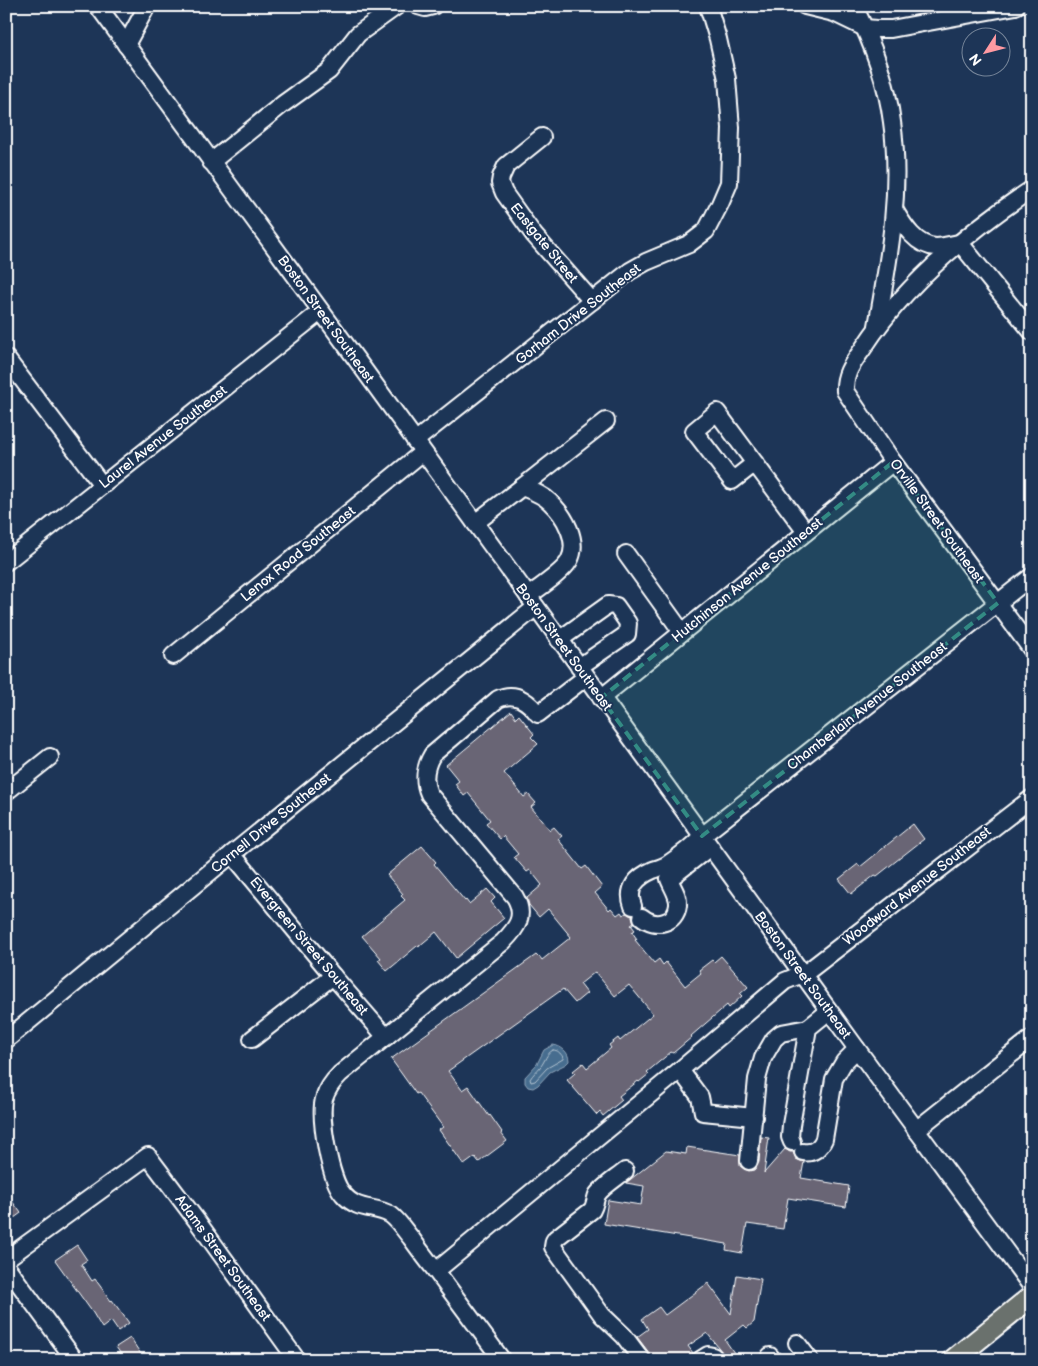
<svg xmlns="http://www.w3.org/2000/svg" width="1038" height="1366" font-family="'Balsamiq Sans',sans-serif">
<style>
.water{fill:#476d8f;stroke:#91a7bc}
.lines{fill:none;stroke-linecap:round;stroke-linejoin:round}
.shore{stroke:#b5c5d2;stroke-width:1}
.building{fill:#696575;stroke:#fff}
.minor-casing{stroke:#fff;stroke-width:20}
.major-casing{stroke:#fff;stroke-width:24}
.minor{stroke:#1d3557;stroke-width:16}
.major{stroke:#6a716d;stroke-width:20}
.marked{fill:#338b84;fill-opacity:0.2;stroke:#338b84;stroke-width:4;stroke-dasharray:10 6;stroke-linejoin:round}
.labels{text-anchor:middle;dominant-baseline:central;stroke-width:4;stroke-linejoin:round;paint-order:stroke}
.street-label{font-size:14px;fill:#fff;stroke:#1d3557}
</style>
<rect width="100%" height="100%" fill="#1d3557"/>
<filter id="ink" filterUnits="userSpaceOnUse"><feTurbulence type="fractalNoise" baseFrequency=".02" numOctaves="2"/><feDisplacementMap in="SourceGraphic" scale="10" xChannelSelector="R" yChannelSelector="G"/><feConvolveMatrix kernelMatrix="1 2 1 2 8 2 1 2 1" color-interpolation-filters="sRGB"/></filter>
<g filter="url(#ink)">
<path class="water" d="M553 1045C561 1046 569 1052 569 1061L566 1064 550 1072 538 1085 533 1088 528 1087 525 1083V1077L537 1064 544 1050Z"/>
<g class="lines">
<path class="shore" d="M553 1050C558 1050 560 1053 563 1057V1059L547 1068 535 1081 531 1082 530 1079C533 1074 537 1071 541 1066 545 1061 546 1054 553 1050Z"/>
</g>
<g class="building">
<path d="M511 711 516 718 519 715 534 734 531 737 538 744 504 773 524 797 528 794 536 803 531 807 550 830 554 827 562 836 558 839 582 869 586 866 602 887 595 893 609 910 611 908 617 915 621 912 623 915 626 913 632 916 634 923 631 925 635 930 632 932 637 939 635 940 654 963 659 959 663 965 666 962 685 986 701 973 699 970 712 960 714 962 721 956 748 987 740 994 742 996 729 1008 727 1005 691 1036 692 1037 673 1053 671 1052 647 1072 649 1074 639 1082 638 1081 619 1096 622 1100 603 1116 600 1112 597 1115 567 1080 575 1073 573 1071 583 1063 587 1068 611 1048 609 1045 618 1038 620 1041 653 1014 629 985 615 996 595 972 580 984 587 993 575 1003 563 989 448 1071 462 1090 468 1086 489 1116 490 1115 502 1132 501 1133 507 1141 479 1162 475 1157 464 1165 439 1130 443 1127 418 1093 416 1094 391 1059 536 955 538 957 539 956 542 960 571 937 548 909 539 917 529 905 527 898 542 885 530 870 527 872 514 857 518 854 503 836 500 839 486 823 490 820 468 793 464 796 455 784 459 781 446 765Z"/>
<path d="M913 824 924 839 877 876 875 875 851 894 839 879 858 864 860 867Z"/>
<path d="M422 846 436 862 434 864 465 901 466 900 469 904 487 889 495 898 491 902 504 918 456 958 436 932 418 947 417 946 387 971 378 960 381 958 362 936 405 900 401 896 403 894 387 875Z"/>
<path d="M761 1137 769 1138 764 1173 785 1149 790 1152H793L796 1159 804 1162 801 1178 849 1186 846 1207 788 1198 783 1229 747 1224 742 1253 726 1250 727 1244 604 1224 608 1200 641 1205 644 1186 626 1183 666 1151 686 1154 687 1147 740 1155V1166L744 1169 749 1171 754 1170 757 1166 759 1162Z"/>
<path d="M6 1193 21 1213 6 1224Z"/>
<path d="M77 1245 87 1260 81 1264 92 1281 95 1279 111 1301 112 1300 129 1323 118 1331 111 1321 102 1328 93 1313 55 1260Z"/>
<path d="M737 1275 761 1279 754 1322 747 1328 744 1325 725 1340 739 1360H722V1352L707 1333 688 1346 693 1353 690 1360H652L650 1354 637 1337 648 1329 642 1319 659 1307 665 1315 708 1283 731 1314Z"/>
<path d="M130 1338 145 1360H125L116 1347Z"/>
</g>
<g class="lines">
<g class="minor-casing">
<g id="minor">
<path d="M98 6 359 363 857 1049 1032 1287"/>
<path d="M418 6 425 8 433 6"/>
<path d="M805 6 834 13 865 28 877 29H891L923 23 1016 6"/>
<path d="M854 6C872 42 887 82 892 122 902 190 889 259 877 326"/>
<path d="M126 45 147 6"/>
<path d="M542 137 506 166 501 177 500 183 504 193 534 235 592 301"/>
<path d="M211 162 283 104 329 71 358 34 397 6"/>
<path d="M1032 189C969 231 906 283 864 347 854 362 844 372 845 391L893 462 1032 650"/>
<path d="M895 211C904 226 916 246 936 247 944 247 952 244 960 243L1032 332"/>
<path d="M6 358 102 485"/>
<path d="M415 441 630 271 646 262 689 244 706 231 720 204 729 183 731 128 727 79 718 39 708 6"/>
<path d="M755 463 732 481 694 431 717 412 806 532"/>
<path d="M522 487 606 421"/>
<path d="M475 523 522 487C532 491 542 494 550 502 564 515 580 541 569 561 563 572 539 588 528 596"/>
<path d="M626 554 682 632"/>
<path d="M6 562 320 312"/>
<path d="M559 640 608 605 616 606 628 623 627 634 579 667"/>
<path d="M173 656 423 452"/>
<path d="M586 677 538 714C528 701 515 691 498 699L432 755C425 767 423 781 429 794L515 897C526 916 517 928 503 942L340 1074C333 1081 327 1089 324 1099 319 1118 330 1180 343 1194 358 1212 374 1205 391 1215 399 1221 404 1230 411 1238 419 1249 427 1260 436 1271L680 1070 785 981 795 977 803 975 1032 798"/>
<path d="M601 698 893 462"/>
<path d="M6 792 50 757"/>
<path d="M232 854 333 976 386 1037"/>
<path d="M633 906C626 888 637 877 653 870 659 868 663 867 668 864 680 856 692 847 702 836L1032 576"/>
<path d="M642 917C655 928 676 924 678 905 679 896 672 887 669 879L710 847"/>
<path d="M252 1039 333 976"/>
<path d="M6 1040 232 854 536 607"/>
<path d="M680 1070 700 1097 703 1112 754 1117"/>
<path d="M916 1130 1032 1038"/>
<path d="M792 1142 790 1137 791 1125 808 1028 829 1011"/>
<path d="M803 1152C813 1154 820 1148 824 1139L834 1079 844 1062 857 1049"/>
<path d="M749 1161 757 1079 763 1058 774 1039 781 1033 808 1028"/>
<path d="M625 1171C618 1177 602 1187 597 1195 595 1200 595 1205 592 1210L556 1238 554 1241 553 1247 602 1315 624 1336 642 1360"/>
<path d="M6 1259 148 1156 197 1221 297 1360"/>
<path d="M6 1266 75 1360"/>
<path d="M436 1271 502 1360"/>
<path d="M797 1343 810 1360"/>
<path d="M770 1356 773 1360"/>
<path d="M700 1360 708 1355 713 1356"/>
</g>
</g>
<g class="major-casing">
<path id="major" d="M953 1360 1032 1296"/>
</g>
<use href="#minor" class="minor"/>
<use href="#major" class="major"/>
</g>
</g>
<path class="marked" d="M893 462 998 603 702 836 601 698Z"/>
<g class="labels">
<g class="street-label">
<text transform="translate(544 243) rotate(51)">Eastgate Street</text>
<text transform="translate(578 314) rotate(-38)">Gorham Drive Southeast</text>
<text transform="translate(326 319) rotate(54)">Boston Street Southeast</text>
<text transform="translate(163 437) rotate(-38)">Laurel Avenue Southeast</text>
<text transform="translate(937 521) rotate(54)">Orville Street Southeast</text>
<text transform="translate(298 554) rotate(-39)">Lenox Road Southeast</text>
<text transform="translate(747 580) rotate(-39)">Hutchinson Avenue Southeast</text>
<text transform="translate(564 647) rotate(54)">Boston Street Southeast</text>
<text transform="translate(867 706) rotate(-38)">Chamberlain Avenue Southeast</text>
<text transform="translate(271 823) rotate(-39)">Cornell Drive Southeast</text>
<text transform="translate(917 886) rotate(-38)">Woodward Avenue Southeast</text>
<text transform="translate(309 946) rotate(50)">Evergreen Street Southeast</text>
<text transform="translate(803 975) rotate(54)">Boston Street Southeast</text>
<text transform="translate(223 1258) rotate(54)">Adams Street Southeast</text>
</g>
</g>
<rect width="1038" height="1366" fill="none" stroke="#1d3557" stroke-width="25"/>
<rect x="12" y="12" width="1013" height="1341" fill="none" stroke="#fff" stroke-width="2" filter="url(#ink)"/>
<g transform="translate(986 52) rotate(234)"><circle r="24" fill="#1d3557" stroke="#77869a"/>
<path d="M0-4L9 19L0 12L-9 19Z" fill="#ff9aa2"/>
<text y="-8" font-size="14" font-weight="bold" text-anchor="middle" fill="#ffffff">N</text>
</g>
</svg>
